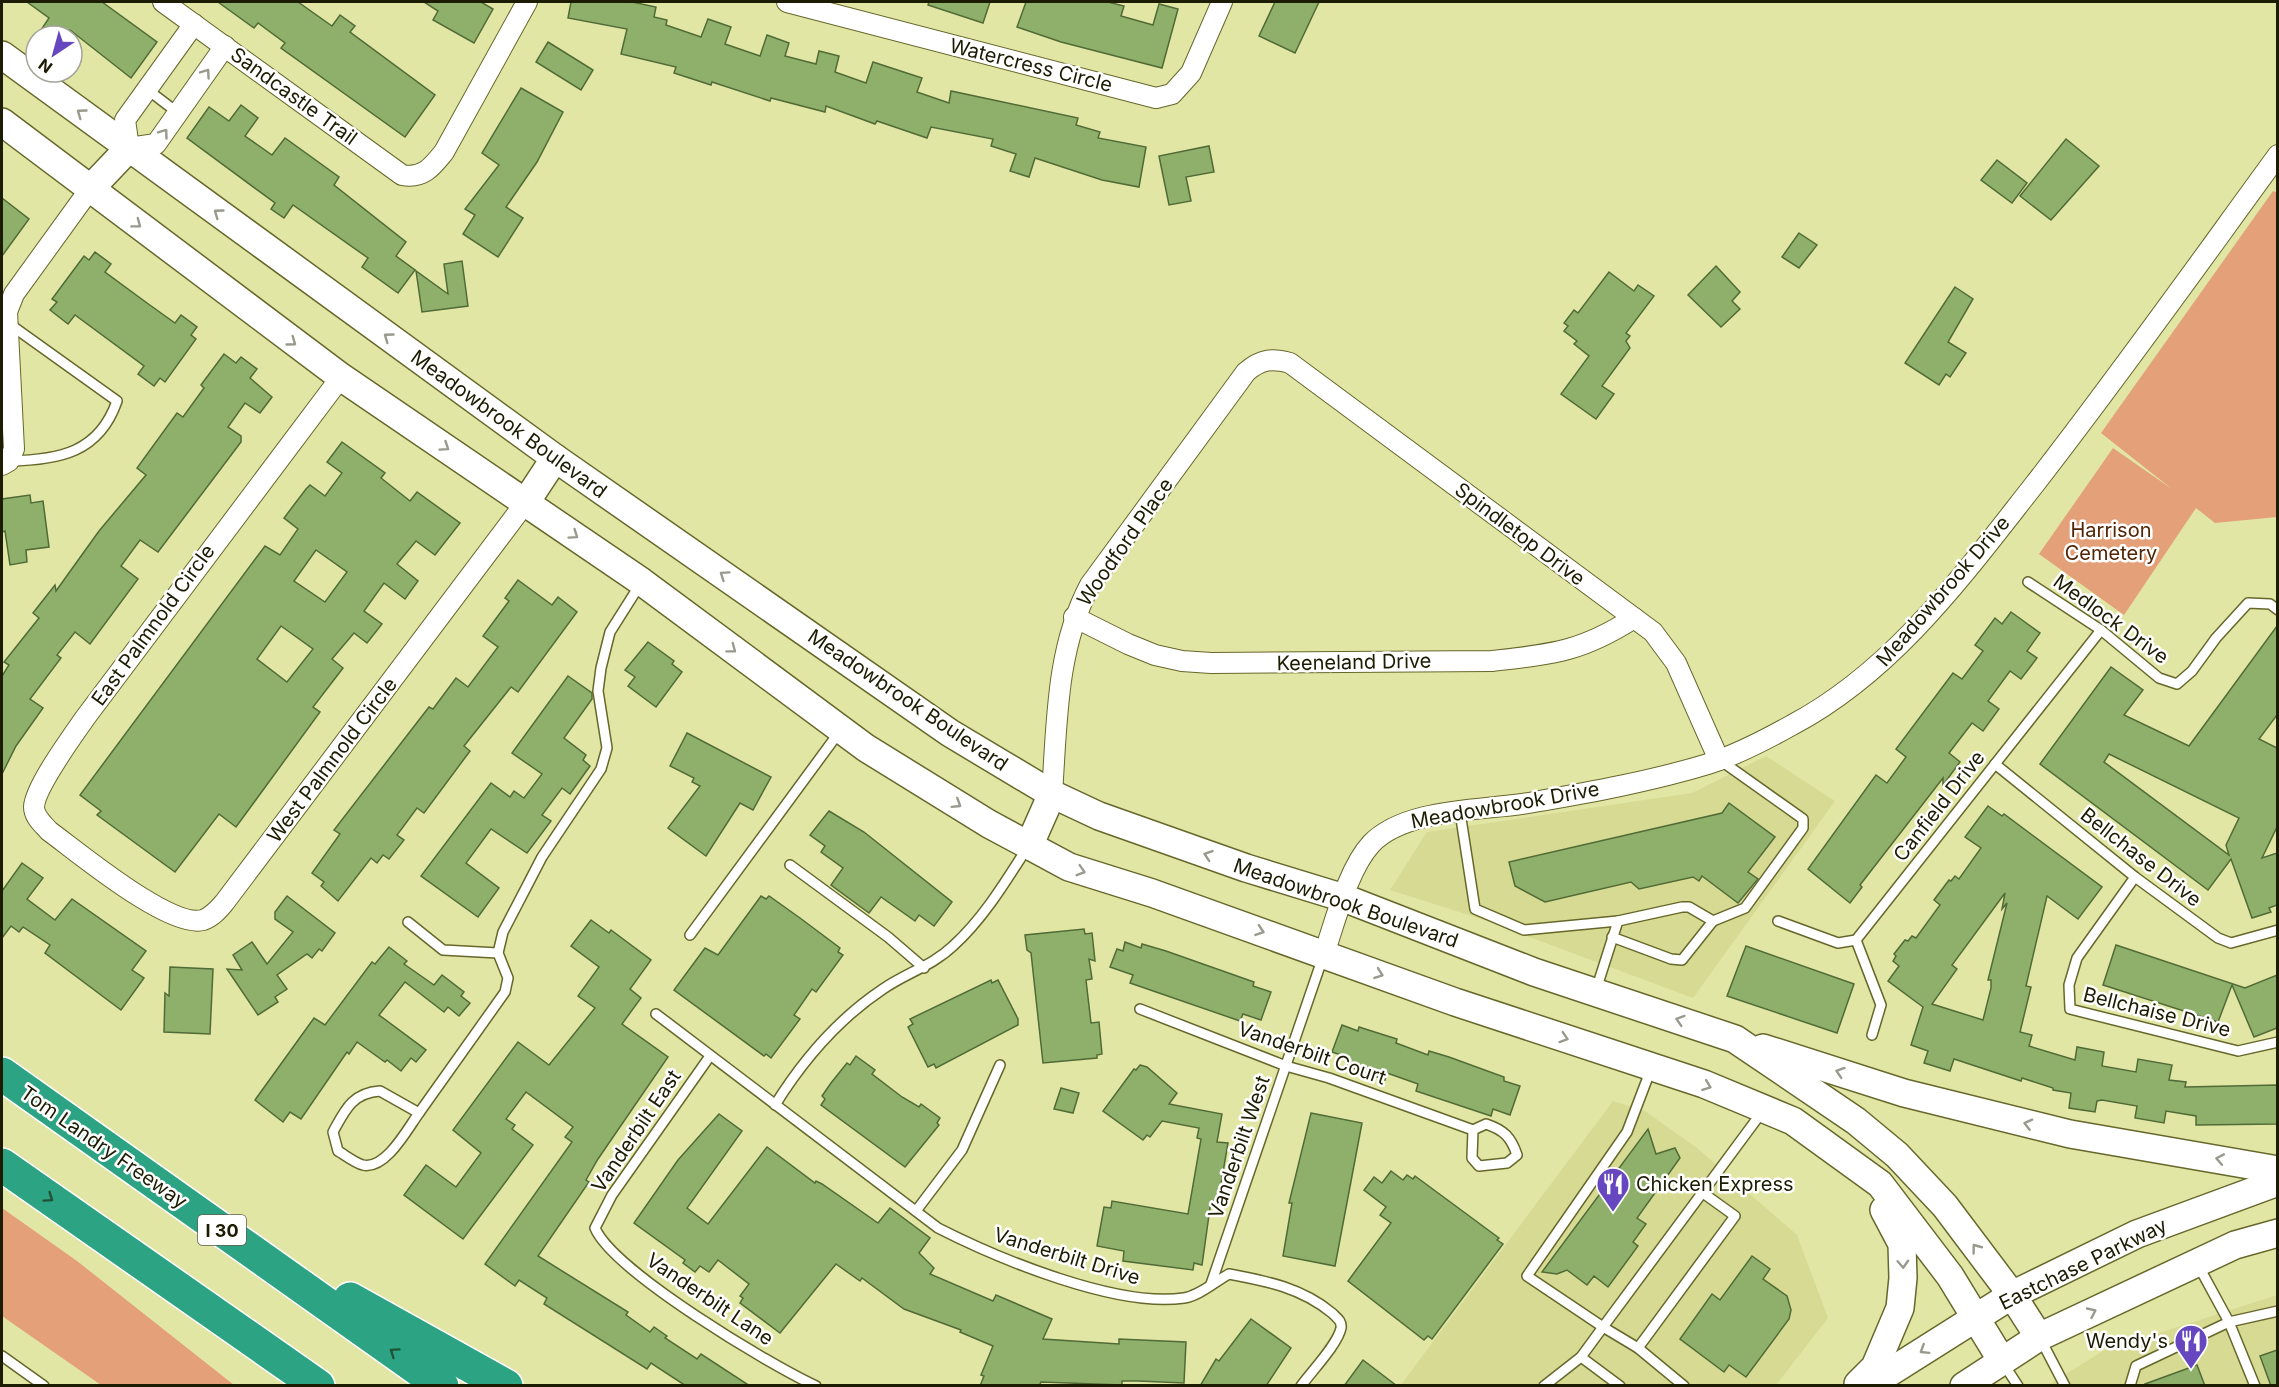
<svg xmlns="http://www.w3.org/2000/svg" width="2279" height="1387" font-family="Inter,sans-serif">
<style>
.built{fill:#d7da92}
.green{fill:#e4a079}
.building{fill:#8eb06b;stroke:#516b36;stroke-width:1.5;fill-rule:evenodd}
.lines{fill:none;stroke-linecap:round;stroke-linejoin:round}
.service-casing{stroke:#66672a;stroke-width:12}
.minor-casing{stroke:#66672a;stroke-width:22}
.secondary-casing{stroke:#66672a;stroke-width:30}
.motorway-casing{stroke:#fff;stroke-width:36}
.service{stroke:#fff;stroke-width:9}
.minor{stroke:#fff;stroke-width:20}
.secondary{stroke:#fff;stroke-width:27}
.motorway{stroke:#2ca382;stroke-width:33}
.oneway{stroke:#99998e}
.oneway2{stroke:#225236}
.labels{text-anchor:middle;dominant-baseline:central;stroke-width:5;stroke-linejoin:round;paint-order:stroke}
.shield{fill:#fff;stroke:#60604f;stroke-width:1.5}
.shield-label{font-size:18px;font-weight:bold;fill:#1c1c03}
.street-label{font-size:20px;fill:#1c1c03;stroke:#fff}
.park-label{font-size:20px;fill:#522505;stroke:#fff}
.poi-label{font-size:20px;fill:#1c1c03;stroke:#fff;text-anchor:start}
</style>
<rect width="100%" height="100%" fill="#e2e6a5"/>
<g class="built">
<path d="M1766 756 1835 801 1693 998 1481 919 1390 890 1427 832 1692 793Z"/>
<path d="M1613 1101 1645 1111 1697 1148 1797 1235 1828 1318 1776 1385 1400 1386Z"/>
<path d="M2277 1295V1385L2047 1386 2103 1351Z"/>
</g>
<g class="green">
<path d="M2273 191 2278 193 2277 517 2215 523 2196 508 2124 615 2039 554 2113 448 2172 489 2101 433Z"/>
<path d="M2 1208 77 1261 234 1385H101L2 1316Z"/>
</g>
<g class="building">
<path d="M27 2H102L157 42 131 78 70 30 66 36H49L41 30 49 18Z"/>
<path d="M218 2H298L332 26 340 15 355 26 350 32 435 95 405 137 281 48 285 43 258 23 254 28Z"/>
<path d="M424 2H481L493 9 474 43 433 20 438 11Z"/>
<path d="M571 2H632L656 7 654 17 667 20 666 25 701 37 708 19 731 27 725 44 760 56 767 35 789 43 785 56 816 64 819 51 839 56 835 72 866 83 873 62 922 78 917 92 949 103 951 91 1078 118 1076 125 1100 132 1098 138 1146 147 1139 187 1102 180 1035 158 1029 177 1010 171 1016 154 991 146 993 139 931 127 927 138 877 121 875 124 826 106 825 112 771 98 770 101 712 82 711 85 674 73 676 67 621 54 627 29 568 18Z"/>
<path d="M929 2H990L983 23 928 5Z"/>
<path d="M1026 2H1108L1124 6 1121 16 1153 25 1159 4 1178 9 1162 68 1061 42 1017 27Z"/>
<path d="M1275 2H1319L1295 53 1259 36Z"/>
<path d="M548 42 593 70 581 90 536 62Z"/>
<path d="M521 88 563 112 537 162 506 207 523 218 498 257 463 234 475 215 465 209 499 165 482 153Z"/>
<path d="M241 105 258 118 245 136 272 155 285 138 339 177 334 185 406 242 396 256 415 270 398 293 362 267 368 258 293 205 284 218 271 209 275 203 187 138 209 107 229 121Z"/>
<path d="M2066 139 2099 166 2051 220 2020 196Z"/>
<path d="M1209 146 1214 172 1186 177 1191 201 1169 205 1159 156Z"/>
<path d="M1997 160 2027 183 2012 203 1981 180Z"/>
<path d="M2 198 29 219 2 256Z"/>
<path d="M1799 233 1817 245 1799 268 1782 257Z"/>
<path d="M95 252 111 264 105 272 147 303 175 323 181 315 197 327 191 335 196 339 165 382 160 378 154 386 138 374 144 366 75 315 68 324 50 310 57 302 52 299 84 256 89 260Z"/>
<path d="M462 261 468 306 422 312 416 271 448 294 444 264Z"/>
<path d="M1716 266 1740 292 1732 301 1740 309 1721 327 1688 295Z"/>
<path d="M1609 272 1634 291 1638 285 1654 296 1626 333 1630 336 1626 341 1630 348 1602 386 1614 394 1596 419 1561 394 1589 356 1574 344 1577 341 1564 331 1568 326 1564 323 1574 310 1578 313Z"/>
<path d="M1955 287 1973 299 1948 342 1966 353 1950 377 1946 374 1939 385 1905 363Z"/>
<path d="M224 354 236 363 241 357 257 369 250 378 272 397 260 413 245 403 228 427 241 436V442L158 552 140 540 121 566 138 579 90 644 75 632 57 655 61 658 30 699 43 708 16 746 2 774V676L9 665 4 662 39 618 33 613 55 585 56 591 99 531 146 475 137 468 177 413 183 417 204 388 201 385Z"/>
<path d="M342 442 385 473 381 478 410 501 417 492 460 523 435 555 416 541 397 564 418 581 405 599 384 583 364 611 382 624 367 643 354 633 332 659 343 668 313 707 320 712 236 827 219 814 175 872 97 815 101 811 80 795 265 546 280 555 298 529 284 518 306 489 310 485 325 496 342 473 327 462ZM316 550 347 572 325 602 294 581ZM281 626 313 649 287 682 257 659Z"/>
<path d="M30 495 31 503 43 501 49 547 26 550 27 562 10 565 5 531 2 532V499Z"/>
<path d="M518 580 552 605 558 597 577 612 518 692 511 687 464 746 470 751 424 813 417 808 397 835 404 840 389 859 383 855 377 863 371 858 338 901 321 886 324 882 312 873 340 834 334 830 429 707 433 709 456 678 468 687 498 647 483 636 509 601 505 598Z"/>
<path d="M2011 612 2040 633 2027 651 2037 658 2021 679 2010 671 1988 701 1999 709 1983 731 1972 723 1949 753 1960 762 1943 785V778L1860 885 1862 887 1850 903 1808 869 1876 775 1887 783 1906 757 1896 749 1953 673 1962 679 1983 651 1975 645 1995 618 2002 624Z"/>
<path d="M2277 626V715L2259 739 2277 748V827L2262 858 2277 853V905L2269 908 2271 912 2252 918 2231 859 2208 890 2040 764 2111 667 2143 690 2124 715 2189 746ZM2109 754 2239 818 2226 845 2229 855 2104 762Z"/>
<path d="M648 642 674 661 672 664 682 672 656 707 628 686 635 677 625 670Z"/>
<path d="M568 676 592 693V699L564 738 586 755 583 760 590 766 570 794 562 788 542 815 551 821 527 853 491 829 466 863 499 888 478 917 421 876 491 783 510 797 514 791 524 798 542 774 512 753Z"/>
<path d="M687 733 771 777 753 810 740 803 706 856 668 828 700 786 692 782 694 778 670 766Z"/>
<path d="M1729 803 1775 837 1748 872 1758 879 1738 903 1702 876 1699 881 1693 877 1639 889 1631 882 1545 902 1515 886 1509 862 1722 813Z"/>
<path d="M1988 806 2002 816 2004 814 2102 887 2078 919 2047 896 2026 986 2031 987 2020 1032 2032 1035 2029 1046 2075 1060 2077 1047 2104 1052 2102 1066 2136 1072 2138 1059 2172 1065 2169 1080 2186 1082 2185 1087 2277 1085V1124L2196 1125V1116L2166 1111 2164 1123 2135 1118 2137 1106 2102 1100 2097 1101 2095 1112 2069 1108 2071 1093 2053 1090V1088L2022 1078 2021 1081 1954 1059 1950 1071 1924 1063 1928 1051 1911 1045 1923 1007 1888 981 1899 966 1893 961 1896 956 1894 954 1905 940 1908 941 1912 936 1916 938 1940 905 1934 900 1949 880 1951 881 1955 876 1959 879 1981 848 1965 837ZM2005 893 2002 909 2007 903 1988 980H1991V988L1983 1020 1932 1004 1957 969 1952 965Z"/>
<path d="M829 811 864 832 952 902 934 926 919 915 915 921 881 897 869 913 831 885 843 868 821 852 825 846 810 835Z"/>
<path d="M22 863 43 878 27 899 55 920 72 899 146 951 132 970 144 978 121 1010 45 953 50 945 23 927 19 932 11 926 2 938V891Z"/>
<path d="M287 896 335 933 322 951 319 949 312 958 307 954 277 975 287 989 275 997 278 1002 258 1015 227 969 242 970 233 955 252 942 267 964 293 932 275 919V912Z"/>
<path d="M761 896 766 899 769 896 800 918 840 948 838 952 843 955 816 992 812 989 794 1015 800 1019 771 1058 766 1054 764 1056 674 990 705 948 718 955Z"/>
<path d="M591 920 609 933 611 930 651 960 630 989 641 998 622 1024 668 1057 598 1159 586 1180 589 1182 538 1256 628 1312 626 1315 650 1332 654 1327 667 1336 665 1338 697 1359 701 1354 750 1386H686L651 1363 647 1369 544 1304 547 1298 519 1280 515 1286 485 1264 572 1142 565 1137 573 1127 526 1092 506 1119 515 1125 512 1129 533 1145 463 1239 404 1195 426 1165 456 1187 481 1153 453 1130 518 1042 549 1065 595 1008 578 996 599 967 571 946Z"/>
<path d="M1084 929 1085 934 1092 933 1095 961 1089 959 1092 979 1086 980 1091 1023 1099 1022 1102 1054 1097 1055V1058L1043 1063 1031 953 1027 950 1025 935Z"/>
<path d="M1125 942 1141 948 1142 944 1166 951 1254 982 1253 986 1271 992 1261 1020 1243 1014 1240 1021 1130 983 1133 975 1110 967 1117 949 1123 951Z"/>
<path d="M2116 945 2245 988 2277 975V1028L2254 1037 2232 985 2218 1022 2103 985Z"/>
<path d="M1746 946 1854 984 1837 1033 1727 996Z"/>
<path d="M389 947 407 961 404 964 434 985 442 975 464 992 461 996 470 1003 459 1016 448 1007 444 1012 405 982 379 1015 426 1050 416 1062 411 1058 401 1071 387 1060 385 1062 357 1042 349 1054 347 1052 301 1119 290 1112 283 1122 255 1100 314 1018 325 1025 372 962 375 964Z"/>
<path d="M170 967 213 969 210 1034 164 1032 165 993 169 996Z"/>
<path d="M991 980 992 983 998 980 1018 1019V1025L936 1068 934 1064 928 1067 908 1027 913 1024 910 1019Z"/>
<path d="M1342 1025 1358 1031 1359 1027 1381 1034 1397 1039 1396 1043 1428 1055 1429 1051 1449 1057 1504 1077V1081L1520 1086 1510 1115 1493 1109 1491 1116 1416 1091 1418 1084 1387 1073 1385 1080 1347 1066 1350 1058 1332 1052Z"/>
<path d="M856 1056 875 1070 872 1074 902 1097 919 1107 921 1104 940 1118 937 1123 939 1125 905 1167 821 1105 825 1099 822 1096 831 1083 847 1063 850 1065Z"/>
<path d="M1140 1065 1147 1067 1177 1093 1169 1104 1222 1114 1217 1142 1228 1143 1221 1184 1216 1202 1211 1201 1202 1265 1194 1263 1193 1270 1123 1261 1124 1251 1097 1246 1104 1207 1111 1208 1112 1201 1188 1214 1201 1139 1197 1138 1199 1128 1162 1121 1150 1137 1147 1135 1143 1140 1103 1111 1134 1069 1136 1070Z"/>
<path d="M1061 1088 1079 1093 1073 1113 1054 1109Z"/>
<path d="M1311 1113 1362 1123 1335 1266 1283 1256 1292 1203H1289Z"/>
<path d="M719 1114 742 1131 687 1208 708 1224 767 1147 815 1183 816 1181 822 1184 878 1223 890 1208 930 1238 919 1253 934 1268 930 1274 993 1301 996 1295 1052 1319 1043 1339 1119 1344V1339L1186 1342 1184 1383 1138 1381H1122V1385L1041 1382 1039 1386H980L984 1376 981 1375 993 1346 960 1332 961 1330 904 1309 862 1278 860 1281 836 1264 780 1333 740 1303 743 1298 740 1296 749 1284 718 1260 709 1272 700 1266 695 1272 683 1263 685 1260 634 1223 678 1160Z"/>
<path d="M1648 1129 1656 1154 1675 1148 1680 1158 1637 1218 1646 1224 1633 1242 1638 1246 1608 1287 1594 1276 1587 1285 1567 1270 1557 1274 1542 1272Z"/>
<path d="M1391 1171 1403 1180 1407 1175 1413 1179 1415 1176 1499 1238 1497 1240 1503 1244 1432 1339 1428 1336 1424 1340 1348 1281 1391 1223 1380 1215 1386 1207 1364 1190 1374 1177 1382 1183Z"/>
<path d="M1752 1256 1770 1269 1763 1279 1787 1296 1791 1310 1789 1319 1746 1377 1729 1365 1724 1372 1680 1339 1712 1294 1720 1300Z"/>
<path d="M1251 1319 1291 1348 1266 1386H1200L1216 1359 1219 1361Z"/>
<path d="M2277 1350V1386H2271L2260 1356Z"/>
<path d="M1363 1360 1397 1386H1344Z"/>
<path d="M2197 1365 2205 1386H2146L2145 1384Z"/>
</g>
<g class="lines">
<g class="service-casing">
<g id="service">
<path d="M148 90 178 113"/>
<path d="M8 323 117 401C99 453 59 460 9 461"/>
<path d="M2028 582 2101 630 2159 678 2177 684 2192 671 2216 638 2248 603 2270 604 2278 610"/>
<path d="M1995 764 2135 877 2218 938 2231 943 2278 930"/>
<path d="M1460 812 1475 909 1524 930 1618 921 1596 990"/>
<path d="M790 865 888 937 924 968"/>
<path d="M2135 877 2077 958 2069 985 2070 1009 2238 1051 2278 1042"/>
<path d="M1618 921 1682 907H1689L1713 921 1745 908 1803 828V819L1720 760"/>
<path d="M1778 921 1838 943 1856 940 2101 630"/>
<path d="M408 922 443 950 498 953"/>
<path d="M690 935 840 731"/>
<path d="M1612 937 1671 959 1682 960 1713 921"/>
<path d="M1856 940 1881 1005 1872 1035"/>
<path d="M1140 1009 1286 1066 1329 1078 1473 1130"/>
<path d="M656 1014 938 1228C999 1259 1117 1308 1184 1298 1199 1296 1216 1281 1229 1274 1267 1281 1302 1288 1332 1313 1337 1318 1342 1321 1341 1328 1338 1344 1311 1372 1301 1386"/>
<path d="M710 1056 612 1195 595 1228C613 1271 770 1365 816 1386"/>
<path d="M1651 1069 1627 1132 1527 1276 1603 1327 1762 1112"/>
<path d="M380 1091 419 1113C408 1128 386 1170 363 1165 355 1163 345 1155 338 1151L333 1132C345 1110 352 1093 380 1091Z"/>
<path d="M775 1105C803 1060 838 1019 883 989 906 973 932 966 953 946 983 919 1006 881 1027 848"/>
<path d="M419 1113 505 992 508 978 498 953 503 932 542 857 601 769 607 748 598 691 601 668 610 632 641 583"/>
<path d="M1486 1124C1504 1130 1511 1137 1517 1155L1507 1163 1479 1166 1472 1158 1473 1130Z"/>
<path d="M916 1211 962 1150 1000 1065"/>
<path d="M1211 1284 1323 957"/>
<path d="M2041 1340 2065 1386"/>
<path d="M2 1356 44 1386"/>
<path d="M2003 1363 2018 1386"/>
<path d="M1544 1386 1581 1357"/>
<path d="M1620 1386 1581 1357 1603 1327 1638 1348"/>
<path d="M1684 1386 1638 1348 1735 1216 1703 1193"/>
<path d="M2130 1386 2136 1366 2229 1322 2198 1265"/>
<path d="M2255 1386 2229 1322 2278 1311"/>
</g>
</g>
<g class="minor-casing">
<g id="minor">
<path d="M163 2 402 175C423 179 432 167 444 152L527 2"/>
<path d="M787 2 1156 98 1172 94 1191 73 1222 2"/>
<path d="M194 24 125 120 129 148 156 144 225 46"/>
<path d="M341 377 85 718C72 737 35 787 34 807 34 817 43 824 49 831 78 852 170 929 203 920 212 917 218 910 224 903L526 502"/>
<path d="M2 465 9 461 14 449 7 312 14 294 90 189"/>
<path d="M1074 617 1128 644 1155 655 1182 661 1211 663 1492 661C1553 654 1581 652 1634 618"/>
<path d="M1052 794C1057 723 1056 649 1090 585L1246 372C1261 359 1272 358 1290 363L1653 632 1676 663 1719 760"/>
<path d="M1324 954C1335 922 1348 869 1371 844 1406 807 1486 811 1534 802 1592 792 1652 781 1708 764 1736 755 1767 739 1792 725 1894 671 1964 574 2034 485 2118 377 2197 266 2278 155"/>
</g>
</g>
<g class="secondary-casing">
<g id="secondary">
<path d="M2 55 555 458 950 733 1052 794 1099 816 1246 868 1344 898 1534 972 1735 1039 1856 1121 1897 1155 1945 1206 2012 1295 2039 1337"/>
<path d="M2 122 341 377 642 582 866 748 989 824 1069 867 1152 893 1455 1002 1704 1084 1793 1121 1880 1184 1950 1276 2002 1361"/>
<path d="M90 189 129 148"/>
<path d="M526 502 555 458"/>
<path d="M1029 846 1052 794"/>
<path d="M1763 1048 1904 1093 2070 1134 2278 1170"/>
<path d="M1858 1384 1875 1367 1900 1308 1903 1278 1902 1244 1884 1210"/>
<path d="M1868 1386 2012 1295 2137 1234 2278 1182"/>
<path d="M1964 1386 2039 1337 2235 1245 2278 1233"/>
</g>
</g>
<g class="motorway-casing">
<g id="motorway">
<path d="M2 1074 442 1386"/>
<path d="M2 1165 318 1386"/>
<path d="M350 1299 506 1386"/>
</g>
</g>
<use href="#service" class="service"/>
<use href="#minor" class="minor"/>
<use href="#secondary" class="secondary"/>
<use href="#motorway" class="motorway"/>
</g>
<defs><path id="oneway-chevron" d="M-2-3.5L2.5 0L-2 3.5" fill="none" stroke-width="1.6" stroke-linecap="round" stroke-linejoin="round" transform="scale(1.5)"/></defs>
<g class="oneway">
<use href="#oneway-chevron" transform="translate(206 73) rotate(-55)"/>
<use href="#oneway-chevron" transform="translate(81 113) rotate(-144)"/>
<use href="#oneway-chevron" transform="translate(164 133) rotate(-54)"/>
<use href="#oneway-chevron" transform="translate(218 213) rotate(-144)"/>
<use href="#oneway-chevron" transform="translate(137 224) rotate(37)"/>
<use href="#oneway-chevron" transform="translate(388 337) rotate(-144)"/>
<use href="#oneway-chevron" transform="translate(292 342) rotate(36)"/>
<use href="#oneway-chevron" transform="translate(445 447) rotate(34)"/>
<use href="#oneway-chevron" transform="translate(574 535) rotate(35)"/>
<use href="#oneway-chevron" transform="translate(724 575) rotate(-145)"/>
<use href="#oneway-chevron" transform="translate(732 649) rotate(37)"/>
<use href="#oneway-chevron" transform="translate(957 804) rotate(32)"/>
<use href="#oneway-chevron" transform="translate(1208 855) rotate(-161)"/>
<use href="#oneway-chevron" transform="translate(1081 871) rotate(17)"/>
<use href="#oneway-chevron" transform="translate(1260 931) rotate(19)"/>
<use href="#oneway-chevron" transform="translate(1379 974) rotate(20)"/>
<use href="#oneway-chevron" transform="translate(1680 1020) rotate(-162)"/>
<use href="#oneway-chevron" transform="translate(1564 1038) rotate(18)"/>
<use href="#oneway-chevron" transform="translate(1840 1072) rotate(-162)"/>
<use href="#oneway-chevron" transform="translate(1707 1086) rotate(21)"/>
<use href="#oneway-chevron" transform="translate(2028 1124) rotate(-166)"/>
<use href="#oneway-chevron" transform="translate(2220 1159) rotate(-169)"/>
<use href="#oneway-chevron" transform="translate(1976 1248) rotate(-127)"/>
<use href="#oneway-chevron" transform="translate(1903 1264) rotate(87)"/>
<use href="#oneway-chevron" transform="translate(2092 1312) rotate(-25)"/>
<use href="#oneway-chevron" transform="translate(1924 1350) rotate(148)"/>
</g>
<g class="oneway2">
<use href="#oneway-chevron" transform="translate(49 1198) rotate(35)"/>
<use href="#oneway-chevron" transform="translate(394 1352) rotate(-145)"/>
</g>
<defs>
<g id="restaurant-pin" transform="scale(1.725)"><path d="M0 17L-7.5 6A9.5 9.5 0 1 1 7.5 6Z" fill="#6647c0" stroke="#fff"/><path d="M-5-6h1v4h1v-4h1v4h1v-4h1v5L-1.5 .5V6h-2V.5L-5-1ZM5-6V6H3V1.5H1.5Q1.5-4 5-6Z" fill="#fff"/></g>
</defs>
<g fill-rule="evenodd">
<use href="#restaurant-pin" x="1613" y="1184"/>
<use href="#restaurant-pin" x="2191" y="1341"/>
</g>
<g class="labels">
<rect class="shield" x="198" y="1215" width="48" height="30" rx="4.5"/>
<g class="shield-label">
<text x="222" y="1230">I 30</text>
</g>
<g class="street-label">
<text transform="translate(1031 65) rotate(14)">Watercress Circle</text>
<text transform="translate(294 96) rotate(36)">Sandcastle Trail</text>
<text transform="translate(509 424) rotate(36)">Meadowbrook Boulevard</text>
<text transform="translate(1520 534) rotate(37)">Spindletop Drive</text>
<text transform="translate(1125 542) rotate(-55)">Woodford Place</text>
<text transform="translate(1943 591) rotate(-49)">Meadowbrook Drive</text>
<text transform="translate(2111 619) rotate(36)">Medlock Drive</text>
<text transform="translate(153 625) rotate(-54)">East Palmnold Circle</text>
<text transform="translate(1354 662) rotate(-1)">Keeneland Drive</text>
<text transform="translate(908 700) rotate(34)">Meadowbrook Boulevard</text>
<text transform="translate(332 760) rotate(-53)">West Palmnold Circle</text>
<text transform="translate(1505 805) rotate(-10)">Meadowbrook Drive</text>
<text transform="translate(1939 806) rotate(-52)">Canfield Drive</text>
<text transform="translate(2141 857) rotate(38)">Bellchase Drive</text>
<text transform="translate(1346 903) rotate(19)">Meadowbrook Boulevard</text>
<text transform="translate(2157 1012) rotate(14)">Bellchaise Drive</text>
<text transform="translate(1312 1053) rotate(19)">Vanderbilt Court</text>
<text transform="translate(636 1131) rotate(-56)">Vanderbilt East</text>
<text transform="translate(104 1147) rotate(35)">Tom Landry Freeway</text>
<text transform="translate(1239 1147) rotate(-71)">Vanderbilt West</text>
<text transform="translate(1067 1256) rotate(17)">Vanderbilt Drive</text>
<text transform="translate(2083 1264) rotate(-26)">Eastchase Parkway</text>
<text transform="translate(710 1299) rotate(34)">Vanderbilt Lane</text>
</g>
<g class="park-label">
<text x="2111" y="530">Harrison<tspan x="2111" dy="23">Cemetery</tspan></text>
</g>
<g class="poi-label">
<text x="1636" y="1184">Chicken Express</text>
<text x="2168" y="1341" text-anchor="end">Wendy's</text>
</g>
</g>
<rect width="2279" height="1387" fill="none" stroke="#1c1c03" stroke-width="6"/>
<g transform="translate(54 54) rotate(216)"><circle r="28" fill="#ffffff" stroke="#a4a49a" stroke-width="1.5"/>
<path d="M0-4.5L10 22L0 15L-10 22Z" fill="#6647c0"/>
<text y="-9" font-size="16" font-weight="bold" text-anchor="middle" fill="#1c1c03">N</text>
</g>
</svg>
